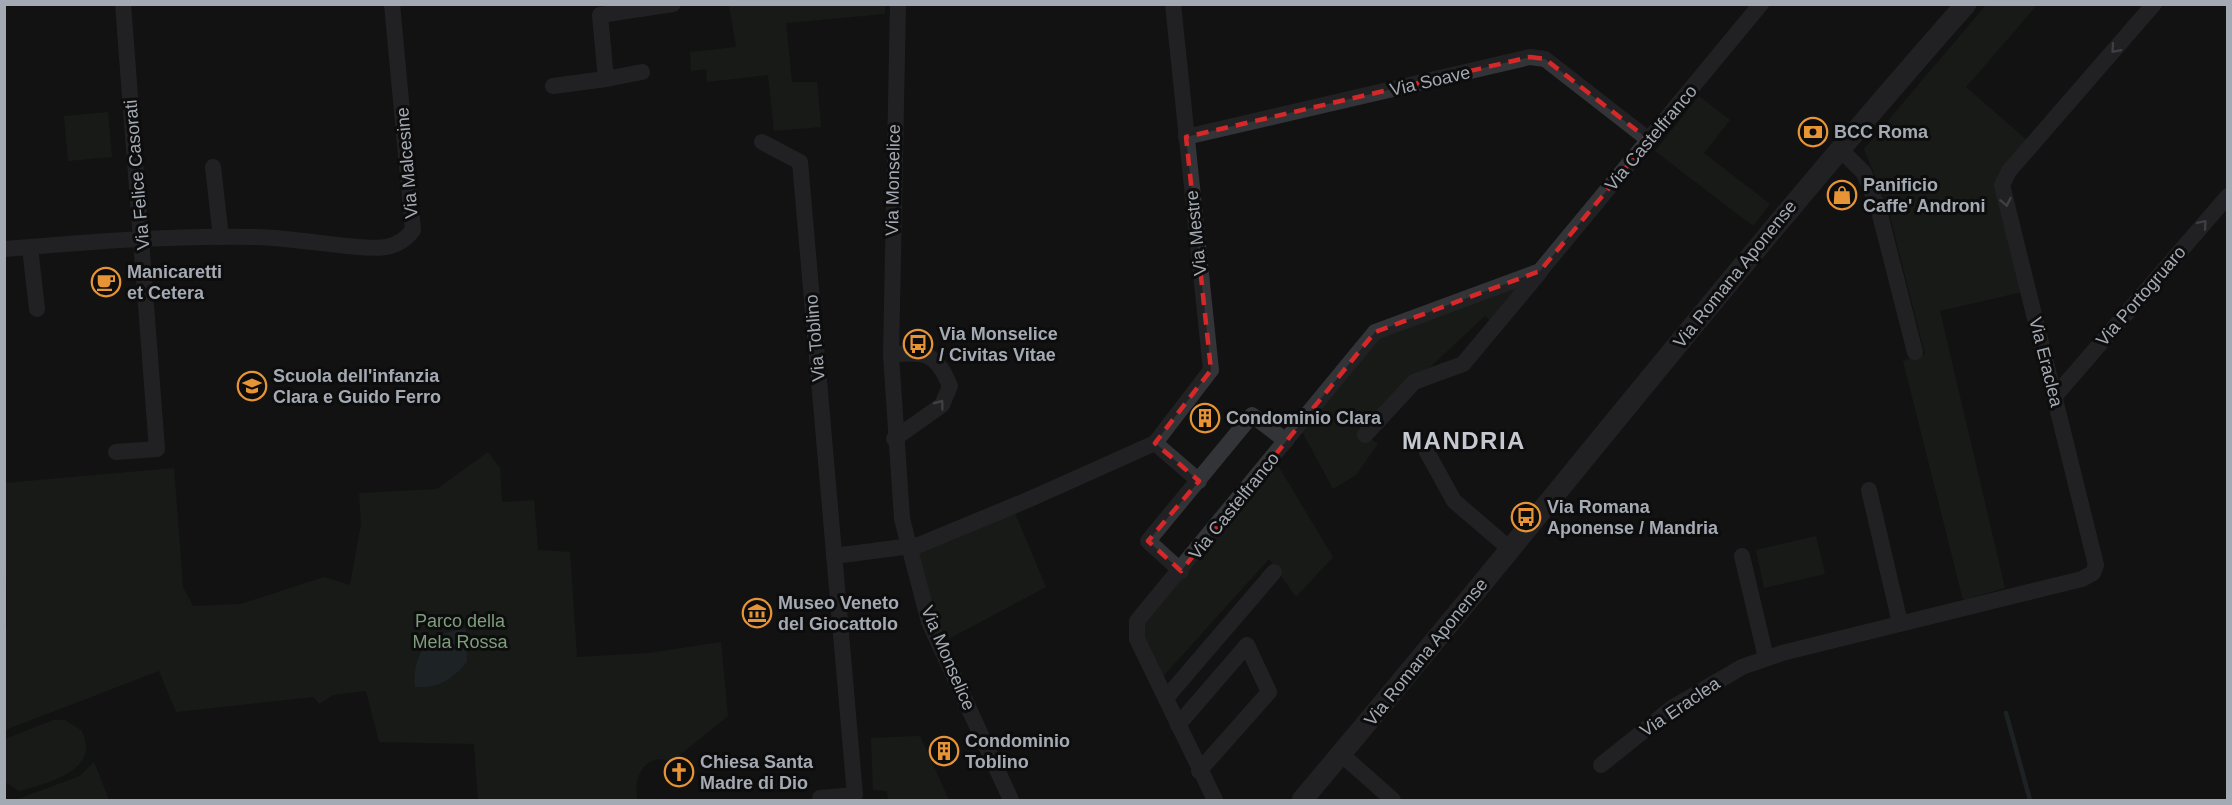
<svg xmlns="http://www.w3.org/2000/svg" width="2232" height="805" font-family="Arial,sans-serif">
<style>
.green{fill:#1e251e}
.water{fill:#2c363b}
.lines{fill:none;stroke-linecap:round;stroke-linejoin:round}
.stream{stroke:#2c363b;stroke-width:4.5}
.minor{stroke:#333438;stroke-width:16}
.tertiary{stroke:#333438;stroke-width:21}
.oneway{stroke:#71757c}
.marked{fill:none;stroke:#d62828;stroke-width:4.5;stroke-dasharray:12 8;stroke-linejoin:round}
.labels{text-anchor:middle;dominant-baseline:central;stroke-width:6;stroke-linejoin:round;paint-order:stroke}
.street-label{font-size:18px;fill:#a4aab3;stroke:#0d0d0e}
.poi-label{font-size:18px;font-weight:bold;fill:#a4aab3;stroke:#0d0d0e;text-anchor:start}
.park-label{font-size:18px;fill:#7e9d7c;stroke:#0d0d0e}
.district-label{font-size:24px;font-weight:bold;letter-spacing:1.5px;fill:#c5c9cf;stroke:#0d0d0e}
</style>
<rect width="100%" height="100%" fill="#121213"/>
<g class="green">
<path d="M729 5H885V14L786 23 792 82H817L821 127 774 131 768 75 707 82 706 69 691 71 690 52 736 47Z"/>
<path d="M1986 5H2037L1966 87 2028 141 2003 170 2022 292 1940 311 2005 588 1963 600 1903 361 1925 354 1887 205 1864 149Z"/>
<path d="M1699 96 1730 120 1704 153 1770 204 1753 226 1655 151Z"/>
<path d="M108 112 112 157 68 161 64 116Z"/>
<path d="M1540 271 1495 326 1485 316 1414 382 1366 435 1378 444 1356 475 1333 489 1299 426 1375 332Z"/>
<path d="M488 452 500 468 502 502 534 500 538 550 570 552 577 657 649 653 721 642 728 716 671 762C646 750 631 780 638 800H478L474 744 379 742 366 691 333 695 319 704 314 697 176 712 159 671 5 730 4 627H7L5 483 174 468 183 587 193 606 241 604 324 577 350 585 361 524 359 493 437 489Z"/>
<path d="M1273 457 1333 557 1296 597 1269 559 1158 682 1137 621Z"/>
<path d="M1012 506 1046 587 939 644 908 547Z"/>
<path d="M1816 536 1825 574 1764 588 1756 550Z"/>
<path d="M53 720H65L81 730C103 770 48 783 19 791L5 782V739Z"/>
<path d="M920 736 949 800H888L887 791 873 790 871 738Z"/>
<path d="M94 762 109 800H15L80 776Z"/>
</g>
<path class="water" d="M466 629 467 662C451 680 439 688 415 687 412 651 430 632 466 629Z"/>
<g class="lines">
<path class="stream" d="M2006 713 2030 800"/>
<g class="minor">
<path d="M898 4 891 355 902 519 929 622 1011 800"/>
<path d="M606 79 642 72"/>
<path d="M553 86 606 79 600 15 673 4"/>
<path d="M1186 137 1530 57 1545 59 1649 140"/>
<path d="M762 142 800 162 855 795 820 798V800"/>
<path d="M1839 148 1864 173 1878 207 1915 352"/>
<path d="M213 167 221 237"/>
<path d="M30 247 37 309"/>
<path d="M4 249C88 242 172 235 256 237 287 238 317 243 347 246 373 248 396 253 413 230L392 4"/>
<path d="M891 355C924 351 936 352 950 386L942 405 894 439"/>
<path d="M2055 396 2228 196"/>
<path d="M1365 435 1414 382 1463 364 1540 272"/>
<path d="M1155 443 1199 481"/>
<path d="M116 452 157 449 123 4"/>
<path d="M1427 452 1454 501 1510 549"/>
<path d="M1869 490 1900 623"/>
<path d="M834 556 919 545 1030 499 1155 443 1211 370 1173 4"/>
<path d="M1742 556 1766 658"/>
<path d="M1181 571 1148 541 1252 415 1286 441"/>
<path d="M1166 698 1274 572"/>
<path d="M1178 725 1247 645 1269 692 1199 771"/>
<path d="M1341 754 1393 800"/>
<path d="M1601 765 1672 708 1742 667 1782 653 2082 579 2093 573 2096 565 2002 185 2009 171 2154 4"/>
<path d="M1215 800 1137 639V621L1375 332 1540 271 1761 4"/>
</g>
<path class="tertiary" d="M1302 800C1525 537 1737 263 1966 4"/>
</g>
<defs><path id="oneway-chevron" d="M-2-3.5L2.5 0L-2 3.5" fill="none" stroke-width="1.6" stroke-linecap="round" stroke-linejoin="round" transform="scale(1.5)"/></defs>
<g class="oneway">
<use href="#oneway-chevron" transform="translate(2115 49) rotate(131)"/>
<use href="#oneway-chevron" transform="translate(2006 202) rotate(78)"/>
<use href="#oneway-chevron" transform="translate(2203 224) rotate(-49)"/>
<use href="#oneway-chevron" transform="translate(940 404) rotate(-53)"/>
</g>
<path d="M0 0H2232V805H0ZM1530 57 1545 59 1649 140 1540 271 1375 332 1181 571 1148 541 1199 481 1155 443 1211 370 1186 137Z" fill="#121213" fill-opacity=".55" fill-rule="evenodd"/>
<path class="marked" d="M1530 57 1545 59 1649 140 1540 271 1375 332 1181 571 1148 541 1199 481 1155 443 1211 370 1186 137Z"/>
<defs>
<g id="bank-ring" transform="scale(1.5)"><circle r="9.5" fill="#0d0d0e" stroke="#e69436" stroke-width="1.5"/><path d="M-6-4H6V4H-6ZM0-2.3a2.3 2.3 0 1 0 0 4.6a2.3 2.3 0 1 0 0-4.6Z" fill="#e69436"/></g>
<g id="shop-ring" transform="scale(1.5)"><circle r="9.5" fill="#0d0d0e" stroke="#e69436" stroke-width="1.5"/><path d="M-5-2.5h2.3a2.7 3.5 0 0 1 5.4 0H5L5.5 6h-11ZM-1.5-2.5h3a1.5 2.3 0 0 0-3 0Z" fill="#e69436"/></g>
<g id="cafe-ring" transform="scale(1.5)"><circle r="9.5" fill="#0d0d0e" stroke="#e69436" stroke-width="1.5"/><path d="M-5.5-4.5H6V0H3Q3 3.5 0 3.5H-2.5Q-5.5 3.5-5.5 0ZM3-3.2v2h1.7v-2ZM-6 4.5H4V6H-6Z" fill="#e69436"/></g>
<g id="bus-ring" transform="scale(1.5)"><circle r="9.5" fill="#0d0d0e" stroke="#e69436" stroke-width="1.5"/><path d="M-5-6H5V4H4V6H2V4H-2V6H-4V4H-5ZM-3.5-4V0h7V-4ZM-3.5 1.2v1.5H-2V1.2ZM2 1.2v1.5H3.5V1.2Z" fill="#e69436"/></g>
<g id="school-ring" transform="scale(1.5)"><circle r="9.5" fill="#0d0d0e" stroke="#e69436" stroke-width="1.5"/><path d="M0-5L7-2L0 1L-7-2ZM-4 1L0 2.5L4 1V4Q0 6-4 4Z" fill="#e69436"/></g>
<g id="building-ring" transform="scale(1.5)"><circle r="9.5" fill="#0d0d0e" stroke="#e69436" stroke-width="1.5"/><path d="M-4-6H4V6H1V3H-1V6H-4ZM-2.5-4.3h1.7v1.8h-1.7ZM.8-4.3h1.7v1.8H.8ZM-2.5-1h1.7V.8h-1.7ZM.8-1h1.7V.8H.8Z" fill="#e69436"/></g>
<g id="museum-ring" transform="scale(1.5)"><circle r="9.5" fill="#0d0d0e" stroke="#e69436" stroke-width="1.5"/><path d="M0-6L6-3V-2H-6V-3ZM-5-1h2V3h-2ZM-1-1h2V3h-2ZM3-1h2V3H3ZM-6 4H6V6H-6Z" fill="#e69436"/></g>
<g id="church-ring" transform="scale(1.5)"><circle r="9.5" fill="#0d0d0e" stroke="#e69436" stroke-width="1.5"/><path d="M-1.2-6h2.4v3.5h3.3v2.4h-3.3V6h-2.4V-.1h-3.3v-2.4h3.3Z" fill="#e69436"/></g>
</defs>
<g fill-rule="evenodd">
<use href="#bank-ring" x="1813" y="132"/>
<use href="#shop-ring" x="1842" y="195"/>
<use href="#cafe-ring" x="106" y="282"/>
<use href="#bus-ring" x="918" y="344"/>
<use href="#school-ring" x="252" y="386"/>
<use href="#building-ring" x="1205" y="418"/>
<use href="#bus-ring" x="1526" y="517"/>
<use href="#museum-ring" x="757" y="613"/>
<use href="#building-ring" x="944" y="751"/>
<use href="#church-ring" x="679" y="772"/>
</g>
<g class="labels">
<g class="street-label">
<text transform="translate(1430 81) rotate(-13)">Via Soave</text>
<text transform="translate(1651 138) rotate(-50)">Via Castelfranco</text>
<text transform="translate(407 163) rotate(-95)">Via Malcesine</text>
<text transform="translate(137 175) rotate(-95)">Via Felice Casorati</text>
<text transform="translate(893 180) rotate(-89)">Via Monselice</text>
<text transform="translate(1196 233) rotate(-96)">Via Mestre</text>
<text transform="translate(1735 274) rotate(-51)">Via Romana Aponense</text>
<text transform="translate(2141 296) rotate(-49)">Via Portogruaro</text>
<text transform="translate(815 338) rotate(-95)">Via Toblino</text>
<text transform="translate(2046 362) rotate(76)">Via Eraclea</text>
<text transform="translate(1234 506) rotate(-51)">Via Castelfranco</text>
<text transform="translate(1426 652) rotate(-51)">Via Romana Aponense</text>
<text transform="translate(948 658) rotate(67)">Via Monselice</text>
<text transform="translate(1680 707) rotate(-34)">Via Eraclea</text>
</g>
<g class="poi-label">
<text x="1834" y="132">BCC Roma</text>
<text x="1863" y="185">Panificio<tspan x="1863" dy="21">Caffe' Androni</tspan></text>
<text x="127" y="272">Manicaretti<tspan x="127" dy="21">et Cetera</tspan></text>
<text x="939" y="334">Via Monselice<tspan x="939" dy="21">/ Civitas Vitae</tspan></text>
<text x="273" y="376">Scuola dell'infanzia<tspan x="273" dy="21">Clara e Guido Ferro</tspan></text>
<text x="1226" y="418">Condominio Clara</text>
<text x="1547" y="507">Via Romana<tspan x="1547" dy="21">Aponense / Mandria</tspan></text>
<text x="778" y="603">Museo Veneto<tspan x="778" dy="21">del Giocattolo</tspan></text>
<text x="965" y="741">Condominio<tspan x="965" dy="21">Toblino</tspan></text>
<text x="700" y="762">Chiesa Santa<tspan x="700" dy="21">Madre di Dio</tspan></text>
</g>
<g class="park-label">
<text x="460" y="621">Parco della<tspan x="460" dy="21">Mela Rossa</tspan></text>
</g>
<g class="district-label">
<text x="1464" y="440">MANDRIA</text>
</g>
</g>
<rect width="2232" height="805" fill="none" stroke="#a4aab3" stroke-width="12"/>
</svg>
